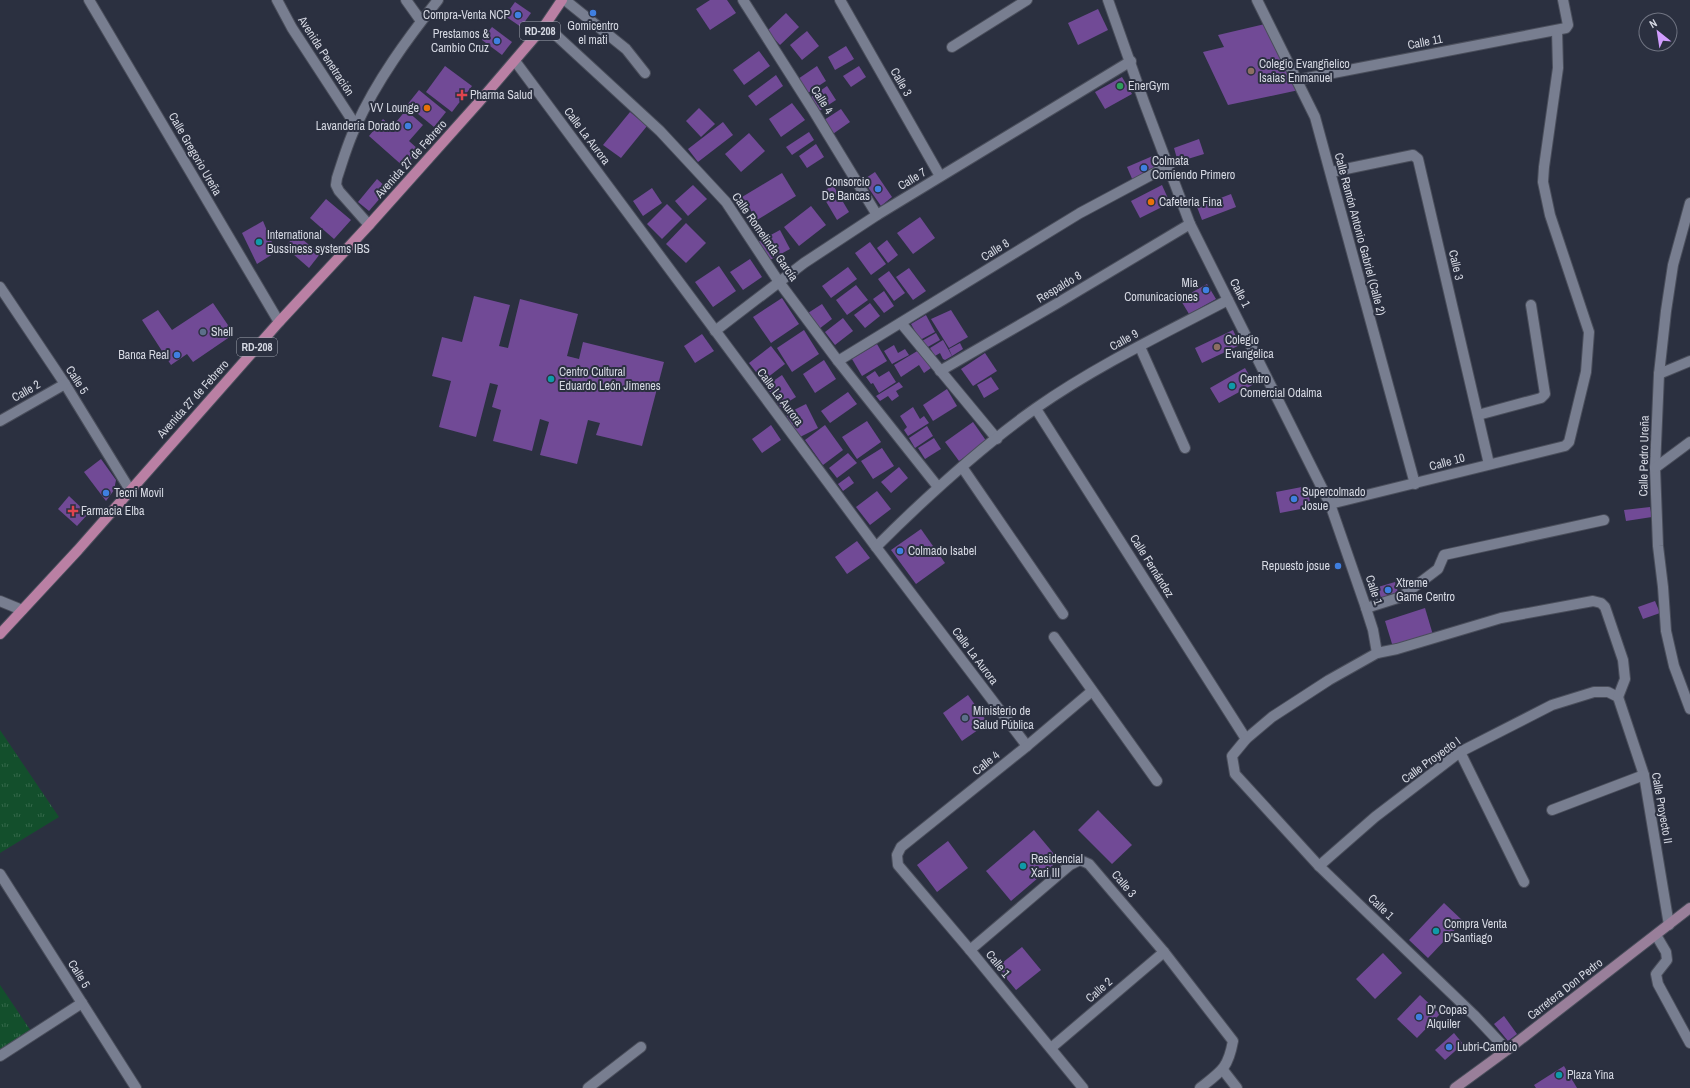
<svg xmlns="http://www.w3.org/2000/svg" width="1690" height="1088" font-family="'Archivo Narrow',sans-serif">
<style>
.park{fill:url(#park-tufts)}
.building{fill:#714a96}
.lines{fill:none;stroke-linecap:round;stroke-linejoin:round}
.street-casing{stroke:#4a4e5b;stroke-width:12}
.secondary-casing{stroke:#4a4e5b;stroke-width:12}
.primary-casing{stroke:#4a4e5b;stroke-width:12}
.street{stroke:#787e90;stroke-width:10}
.secondary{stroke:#997f9a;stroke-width:10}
.primary{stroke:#ba80a4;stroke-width:10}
.shop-dot{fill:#3f7fe0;stroke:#2b3040;stroke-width:1.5}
.education-dot{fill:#8d6e63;stroke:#2b3040;stroke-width:1.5}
.leisure-dot{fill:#2e9e5b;stroke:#2b3040;stroke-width:1.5}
.health-dot{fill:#e0444e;stroke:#2b3040;stroke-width:1.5}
.food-dot{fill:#e8710a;stroke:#2b3040;stroke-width:1.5}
.culture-dot{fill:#0f9aa8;stroke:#2b3040;stroke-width:1.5}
.service-dot{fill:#5c6f8a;stroke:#2b3040;stroke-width:1.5}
.labels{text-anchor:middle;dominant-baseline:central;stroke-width:4;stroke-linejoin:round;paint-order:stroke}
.shield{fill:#2b3040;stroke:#a2a6b1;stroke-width:1}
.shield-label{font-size:11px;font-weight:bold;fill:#d5d8e2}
.poi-label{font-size:12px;fill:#d5d8e2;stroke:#2b3040;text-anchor:start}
.street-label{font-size:12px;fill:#d5d8e2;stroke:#2b3040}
</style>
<defs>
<pattern id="park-tufts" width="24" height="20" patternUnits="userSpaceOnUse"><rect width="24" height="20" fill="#134f2c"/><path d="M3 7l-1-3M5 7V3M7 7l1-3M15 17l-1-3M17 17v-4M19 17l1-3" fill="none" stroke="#34684a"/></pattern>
</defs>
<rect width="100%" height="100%" fill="#2b3040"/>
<g class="park">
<path d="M0 730 59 817 0 853Z"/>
<path d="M0 985 33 1034 0 1053Z"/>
</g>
<g class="building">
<path d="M710 0H727L736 13 710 30 696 9Z"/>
<path d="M515 2 531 13 521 27 505 16Z"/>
<path d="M1098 9 1108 30 1078 45 1068 23Z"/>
<path d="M786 13 799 27 780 45 767 31Z"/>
<path d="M1265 24 1299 90 1228 105 1203 52 1224 47 1218 35Z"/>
<path d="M492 27 512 42 502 55 482 40Z"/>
<path d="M807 31 819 46 802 60 790 45Z"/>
<path d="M846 46 854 59 835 70 828 57Z"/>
<path d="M759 51 770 66 744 85 733 70Z"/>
<path d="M445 66 472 86 452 112 426 92Z"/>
<path d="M817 66 826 81 805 95 795 81Z"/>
<path d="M859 66 866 77 851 87 843 76Z"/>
<path d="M776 75 783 86 756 106 748 96Z"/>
<path d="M1122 77 1132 94 1105 109 1095 92Z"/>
<path d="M827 86 836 100 816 113 807 100Z"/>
<path d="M419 90 446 112 434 127 407 105Z"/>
<path d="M792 103 805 120 781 137 769 119Z"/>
<path d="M699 108 715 124 701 137 686 121Z"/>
<path d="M841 109 850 122 830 136 821 122Z"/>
<path d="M406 110 423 125 409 141 419 150 404 167 369 136 383 119 392 127Z"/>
<path d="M630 112 647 126 621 158 603 145Z"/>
<path d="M723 122 733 135 698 162 688 149Z"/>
<path d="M809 132 814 140 792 155 786 147Z"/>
<path d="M749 133 765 151 741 172 725 154Z"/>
<path d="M1199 139 1204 154 1178 162 1174 148Z"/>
<path d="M816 144 824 157 807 168 799 156Z"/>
<path d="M1155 155 1162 168 1133 181 1127 167Z"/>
<path d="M875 172 892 197 881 206 863 180Z"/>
<path d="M782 173 796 196 757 220 742 197Z"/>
<path d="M377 179 388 189 369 211 358 202Z"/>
<path d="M693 185 707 199 688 216 675 201Z"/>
<path d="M833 185 849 212 837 220 821 193Z"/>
<path d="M1162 185 1170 203 1140 218 1131 201Z"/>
<path d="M652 188 662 203 643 216 633 201Z"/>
<path d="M1231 194 1236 207 1202 220 1197 207Z"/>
<path d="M326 199 351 220 334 239 310 218Z"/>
<path d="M667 204 682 219 662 239 647 224Z"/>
<path d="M811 206 826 225 799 246 784 227Z"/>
<path d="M920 217 935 238 913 254 897 233Z"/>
<path d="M263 221 276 252 257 264 242 233Z"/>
<path d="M686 223 706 243 686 263 666 244Z"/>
<path d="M780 230 790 249 768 261 758 242Z"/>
<path d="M296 234 320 254 309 268 285 247Z"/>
<path d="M887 240 898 255 888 263 877 248Z"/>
<path d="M870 242 886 264 871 275 855 253Z"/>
<path d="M750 259 762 277 743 290 730 272Z"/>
<path d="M719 266 736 291 713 307 695 282Z"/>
<path d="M848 267 857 279 831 298 822 286Z"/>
<path d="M909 268 926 291 913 300 896 277Z"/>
<path d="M889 271 905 293 894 301 878 279Z"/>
<path d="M1207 284 1216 299 1189 314 1180 299Z"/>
<path d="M856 285 868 300 847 315 836 300Z"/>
<path d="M884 291 894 306 884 313 873 299Z"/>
<path d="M474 296 510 305 499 346 508 348 520 299 578 314 567 356 579 359 583 342 664 362 642 446 596 435 600 423 588 420 577 464 540 455 549 422 540 419 532 451 493 441 501 410 492 407 498 385 490 383 476 437 439 427 451 381 432 376 442 337 462 342Z"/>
<path d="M782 298 799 324 771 343 753 317Z"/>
<path d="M213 303 234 334 193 362 187 354 171 365 142 320 158 310 172 330Z"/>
<path d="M870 303 880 316 865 328 854 315Z"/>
<path d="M822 304 832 319 819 329 808 313Z"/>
<path d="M951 310 968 337 949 348 931 319Z"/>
<path d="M926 315 935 332 920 340 911 324Z"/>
<path d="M843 318 853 331 835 345 825 332Z"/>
<path d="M804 330 819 354 792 372 777 348Z"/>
<path d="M1233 330 1240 345 1202 363 1195 348Z"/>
<path d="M936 333 940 340 926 348 922 341Z"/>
<path d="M702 334 714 351 695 363 684 346Z"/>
<path d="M943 340 952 356 945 360 943 359 940 353 935 356 930 348Z"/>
<path d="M960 343 963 349 952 356 949 349Z"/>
<path d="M877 344 887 361 862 376 852 359Z"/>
<path d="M894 345 898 353 905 349 909 355 892 364 884 351Z"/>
<path d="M771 346 785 364 763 381 749 363Z"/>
<path d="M919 350 931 368 924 373 919 365 901 377 894 365Z"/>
<path d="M985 353 997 371 973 386 961 369Z"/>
<path d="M824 360 836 379 815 393 803 374Z"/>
<path d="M1245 368 1254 384 1219 403 1210 388Z"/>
<path d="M875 371 879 377 889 371 896 382 879 393 873 383 871 384 866 377Z"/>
<path d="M782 375 796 397 780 407 766 386Z"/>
<path d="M991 377 999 389 984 398 977 385Z"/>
<path d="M899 382 903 387 896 391 899 396 892 401 888 396 880 401 876 396Z"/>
<path d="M947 389 957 406 933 421 923 405Z"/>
<path d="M848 392 857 404 830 423 821 411Z"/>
<path d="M806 404 818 428 798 438 786 414Z"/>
<path d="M913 407 920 419 924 416 929 423 908 436 904 430 907 427 900 416Z"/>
<path d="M867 421 881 442 857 459 842 437Z"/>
<path d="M973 422 987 442 959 461 945 442Z"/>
<path d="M771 425 781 440 762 453 752 439Z"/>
<path d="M825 425 843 450 823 465 805 440Z"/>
<path d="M927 426 933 436 915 448 909 438Z"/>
<path d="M934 438 941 449 925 459 918 448Z"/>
<path d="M882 448 894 466 873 479 861 461Z"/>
<path d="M848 453 857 463 837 478 829 468Z"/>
<path d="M101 459 116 480 114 490 106 501 84 472Z"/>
<path d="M899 467 908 478 891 493 881 482Z"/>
<path d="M849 476 854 483 843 491 838 484Z"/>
<path d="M1307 486 1311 507 1280 513 1276 492Z"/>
<path d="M877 491 891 509 870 525 856 507Z"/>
<path d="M69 496 88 514 77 526 58 509Z"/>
<path d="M1650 507 1652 517 1626 521 1624 510Z"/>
<path d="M921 529 945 563 916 584 891 550Z"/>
<path d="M857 541 870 558 847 574 835 557Z"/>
<path d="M1395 582 1398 592 1381 598 1378 587Z"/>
<path d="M1655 601 1660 613 1643 619 1638 607Z"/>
<path d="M1425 608 1433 635 1393 647 1385 621Z"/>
<path d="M968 695 988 723 962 741 943 713Z"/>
<path d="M1098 810 1132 845 1112 864 1078 830Z"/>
<path d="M1034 830 1059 860 1011 901 986 871Z"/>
<path d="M948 841 968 868 937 892 917 865Z"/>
<path d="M1444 903 1463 921 1428 958 1409 940Z"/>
<path d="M1022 947 1041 970 1016 990 997 967Z"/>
<path d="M1383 953 1402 973 1375 999 1356 979Z"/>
<path d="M1420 995 1440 1014 1417 1038 1397 1019Z"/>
<path d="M1504 1016 1517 1034 1508 1041 1494 1024Z"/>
<path d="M1454 1033 1463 1044 1445 1060 1435 1050Z"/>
<path d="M1564 1066 1577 1088H1536L1534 1085Z"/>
</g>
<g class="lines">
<g class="street-casing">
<g id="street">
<path d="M89 0 279 322"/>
<path d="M277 0 292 28 356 126"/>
<path d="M406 0 421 21"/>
<path d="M565 0 626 49 645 73"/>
<path d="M743 0 813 110 877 215"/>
<path d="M840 0 940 176"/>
<path d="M1108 0 1144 102 1190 224 1330 504 1364 602 1373 630 1377 653"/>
<path d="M1257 0 1315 117 1415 484"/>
<path d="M545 25 660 131 726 202 779 282 838 361 938 487"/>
<path d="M952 47 1027 0"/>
<path d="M515 61 876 547 1027 746"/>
<path d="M1297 80 1566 28 1568 25 1563 0"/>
<path d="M1331 172 1413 155 1418 159 1489 464"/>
<path d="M1690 203 1673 265 1666 311 1659 374 1655 468 1658 546 1663 587 1666 631 1674 666 1690 709"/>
<path d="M369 225 339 191 336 185 337 178C343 160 348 142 356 126 377 80 407 39 438 0"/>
<path d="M0 287 65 384 130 490"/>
<path d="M901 323 997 439"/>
<path d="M715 331 804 263 877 215 1131 61"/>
<path d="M1140 347 1185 448"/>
<path d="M838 361 1080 213 1168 166"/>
<path d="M940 371 1056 304 1190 224"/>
<path d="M1659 374 1690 361"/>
<path d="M1036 409 1246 739"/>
<path d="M1478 415 1541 398 1545 394 1531 305"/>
<path d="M0 421 65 384"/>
<path d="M962 467 1063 614"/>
<path d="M1655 468 1690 442"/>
<path d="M1330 504 1565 446 1569 442 1586 372 1589 332 1550 215 1543 182 1544 167 1558 68 1557 30"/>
<path d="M876 547C926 497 978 449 1036 408 1096 366 1163 334 1228 300"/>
<path d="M0 601 22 610"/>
<path d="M1366 608 1401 597 1438 569 1444 555 1604 520"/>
<path d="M1054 637 1157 781"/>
<path d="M1618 697 1644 775 1669 925"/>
<path d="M1460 752 1524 882"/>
<path d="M1552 810 1644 775"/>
<path d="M1319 866 1375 817 1460 752 1552 705 1594 692H1608L1618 697"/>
<path d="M0 874 136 1088"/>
<path d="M1656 935 1666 952 1667 960 1656 974 1658 984 1690 1043"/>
<path d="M970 950 1070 865 1080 860 1089 864 1164 952 1233 1041C1228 1068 1222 1071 1200 1088"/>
<path d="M1051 1048 1164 952"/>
<path d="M1507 1050 1474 1015 1319 866 1235 774 1232 756 1246 739 1272 717 1329 680 1377 653 1397 649 1501 618 1593 601 1601 603 1605 607 1623 660 1625 679 1618 697"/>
<path d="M0 1056 82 1003"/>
<path d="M1223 1070 1237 1088"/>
<path d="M588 1088 641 1047"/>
<path d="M1083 1088 970 950 898 865 897 855 901 847 1027 746 1092 691"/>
</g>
</g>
<g class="secondary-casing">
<path id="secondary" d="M1455 1088 1507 1050 1690 908"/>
</g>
<g class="primary-casing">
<path id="primary" d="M0 634 78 550 279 322 369 225 479 102 545 25 562 0"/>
</g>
<use href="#street" class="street"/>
<use href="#secondary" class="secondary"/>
<use href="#primary" class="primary"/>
</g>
<g class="shop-dot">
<circle cx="593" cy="13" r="4"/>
<circle cx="518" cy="15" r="4"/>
<circle cx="497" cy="41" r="4"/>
<circle cx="408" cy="126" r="4"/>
<circle cx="1144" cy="168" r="4"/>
<circle cx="878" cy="189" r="4"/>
<circle cx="1206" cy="290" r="4"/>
<circle cx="177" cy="355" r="4"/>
<circle cx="106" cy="493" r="4"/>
<circle cx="1294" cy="499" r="4"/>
<circle cx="900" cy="551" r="4"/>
<circle cx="1338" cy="566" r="4"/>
<circle cx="1388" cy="590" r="4"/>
<circle cx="1419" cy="1017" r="4"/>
<circle cx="1449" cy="1047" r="4"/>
</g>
<g class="education-dot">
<circle cx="1251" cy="71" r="4"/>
<circle cx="1217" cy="347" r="4"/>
</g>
<circle class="leisure-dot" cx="1120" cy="86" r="4"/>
<g class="health-dot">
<path d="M460 89h4v4h4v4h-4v4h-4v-4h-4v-4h4z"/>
<path d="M71 505h4v4h4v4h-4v4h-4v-4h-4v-4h4z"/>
</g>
<g class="food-dot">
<circle cx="427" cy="108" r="4"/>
<circle cx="1151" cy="202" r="4"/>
</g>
<g class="culture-dot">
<circle cx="259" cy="242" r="4"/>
<circle cx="551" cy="379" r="4"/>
<circle cx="1232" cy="386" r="4"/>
<circle cx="1023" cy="866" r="4"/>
<circle cx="1436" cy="931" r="4"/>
<circle cx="1559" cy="1075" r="4"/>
</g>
<g class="service-dot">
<circle cx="203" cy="332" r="4"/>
<circle cx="965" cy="718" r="4"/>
</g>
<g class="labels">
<g class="shield">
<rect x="520" y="22" width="40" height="18" rx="3"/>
<rect x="237" y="338" width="40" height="18" rx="3"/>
</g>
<g class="shield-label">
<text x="540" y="31">RD-208</text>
<text x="257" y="347">RD-208</text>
</g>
<g class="poi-label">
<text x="510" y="15" text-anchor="end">Compra-Venta NCP</text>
<text x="593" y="26" text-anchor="middle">Gomicentro<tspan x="593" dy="14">el mati</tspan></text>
<text x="489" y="34" text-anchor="end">Prestamos &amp;<tspan x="489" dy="14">Cambio Cruz</tspan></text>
<text x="1259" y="64">Colegio Evangñelico<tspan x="1259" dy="14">Isaias Enmanuel</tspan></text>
<text x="1128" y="86">EnerGym</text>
<text x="470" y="95">Pharma Salud</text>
<text x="419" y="108" text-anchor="end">VV Lounge</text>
<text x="400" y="126" text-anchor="end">Lavandería Dorado</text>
<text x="1152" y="161">Colmata<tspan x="1152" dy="14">Comiendo Primero</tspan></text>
<text x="870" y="182" text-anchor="end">Consorcio<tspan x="870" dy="14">De Bancas</tspan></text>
<text x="1159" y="202">Cafeteria Fina</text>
<text x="267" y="235">International<tspan x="267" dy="14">Bussiness systems IBS</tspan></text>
<text x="1198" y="283" text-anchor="end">Mia<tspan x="1198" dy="14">Comunicaciones</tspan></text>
<text x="211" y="332">Shell</text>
<text x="1225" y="340">Colegio<tspan x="1225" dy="14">Evangelica</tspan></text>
<text x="169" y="355" text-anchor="end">Banca Real</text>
<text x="559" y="372">Centro Cultural<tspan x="559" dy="14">Eduardo León Jimenes</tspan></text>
<text x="1240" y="379">Centro<tspan x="1240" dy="14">Comercial Odalma</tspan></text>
<text x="1302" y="492">Supercolmado<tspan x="1302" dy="14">Josue</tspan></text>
<text x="114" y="493">Tecni Movil</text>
<text x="81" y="511">Farmacia Elba</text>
<text x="908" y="551">Colmado Isabel</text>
<text x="1330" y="566" text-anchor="end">Repuesto josue</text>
<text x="1396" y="583">Xtreme<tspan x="1396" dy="14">Game Centro</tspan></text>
<text x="973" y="711">Ministerio de<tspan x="973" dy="14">Salud Pública</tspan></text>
<text x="1031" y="859">Residencial<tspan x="1031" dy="14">Xari III</tspan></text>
<text x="1444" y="924">Compra Venta<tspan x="1444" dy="14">D'Santiago</tspan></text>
<text x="1427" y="1010">D' Copas<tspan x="1427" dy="14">Alquiler</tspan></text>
<text x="1457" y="1047">Lubri-Cambio</text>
<text x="1567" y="1075">Plaza Yina</text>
</g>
<g class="street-label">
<text transform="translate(1425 42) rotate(-11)">Calle 11</text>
<text transform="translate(326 56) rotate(57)">Avenida Penetración</text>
<text transform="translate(901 82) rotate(60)">Calle 3</text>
<text transform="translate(822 100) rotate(58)">Calle 4</text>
<text transform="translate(587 136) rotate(53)">Calle La Aurora</text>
<text transform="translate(195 154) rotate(60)">Calle Gregorio Ureña</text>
<text transform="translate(411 159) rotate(-48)">Avenida 27 de Febrero</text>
<text transform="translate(912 179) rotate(-31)">Calle 7</text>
<text transform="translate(1360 234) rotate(75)">Calle Ramón Antonio Gabriel (Calle 2)</text>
<text transform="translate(765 237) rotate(55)">Calle Romelinda García</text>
<text transform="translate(995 250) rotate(-32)">Calle 8</text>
<text transform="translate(1456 265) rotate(77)">Calle 3</text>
<text transform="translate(1059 287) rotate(-31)">Respaldo 8</text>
<text transform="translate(1240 293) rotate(63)">Calle 1</text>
<text transform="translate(1124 340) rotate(-29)">Calle 9</text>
<text transform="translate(77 380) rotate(57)">Calle 5</text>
<text transform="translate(26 391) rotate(-30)">Calle 2</text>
<text transform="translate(780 397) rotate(53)">Calle La Aurora</text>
<text transform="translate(193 399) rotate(-48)">Avenida 27 de Febrero</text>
<text transform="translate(1644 456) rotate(-89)">Calle Pedro Ureña</text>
<text transform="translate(1447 462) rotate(-15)">Calle 10</text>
<text transform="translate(1152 566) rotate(58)">Calle Fernández</text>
<text transform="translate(1374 590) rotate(72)">Calle 1</text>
<text transform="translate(975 656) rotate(53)">Calle La Aurora</text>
<text transform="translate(1431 760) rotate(-36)">Calle Proyecto I</text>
<text transform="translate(986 763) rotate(-39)">Calle 4</text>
<text transform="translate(1662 808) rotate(80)">Calle Proyecto II</text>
<text transform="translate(1124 884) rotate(50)">Calle 3</text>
<text transform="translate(1381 907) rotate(44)">Calle 1</text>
<text transform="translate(998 964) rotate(51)">Calle 1</text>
<text transform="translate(79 974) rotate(58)">Calle 5</text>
<text transform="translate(1565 989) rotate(-38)">Carretera Don Pedro</text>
<text transform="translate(1099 990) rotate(-41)">Calle 2</text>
</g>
</g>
<g transform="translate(1658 32) rotate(330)"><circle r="19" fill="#2b3040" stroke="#6f7381"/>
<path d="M0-3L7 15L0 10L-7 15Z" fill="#d19dfe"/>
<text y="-6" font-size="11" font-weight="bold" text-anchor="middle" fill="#d5d8e2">N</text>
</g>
</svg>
